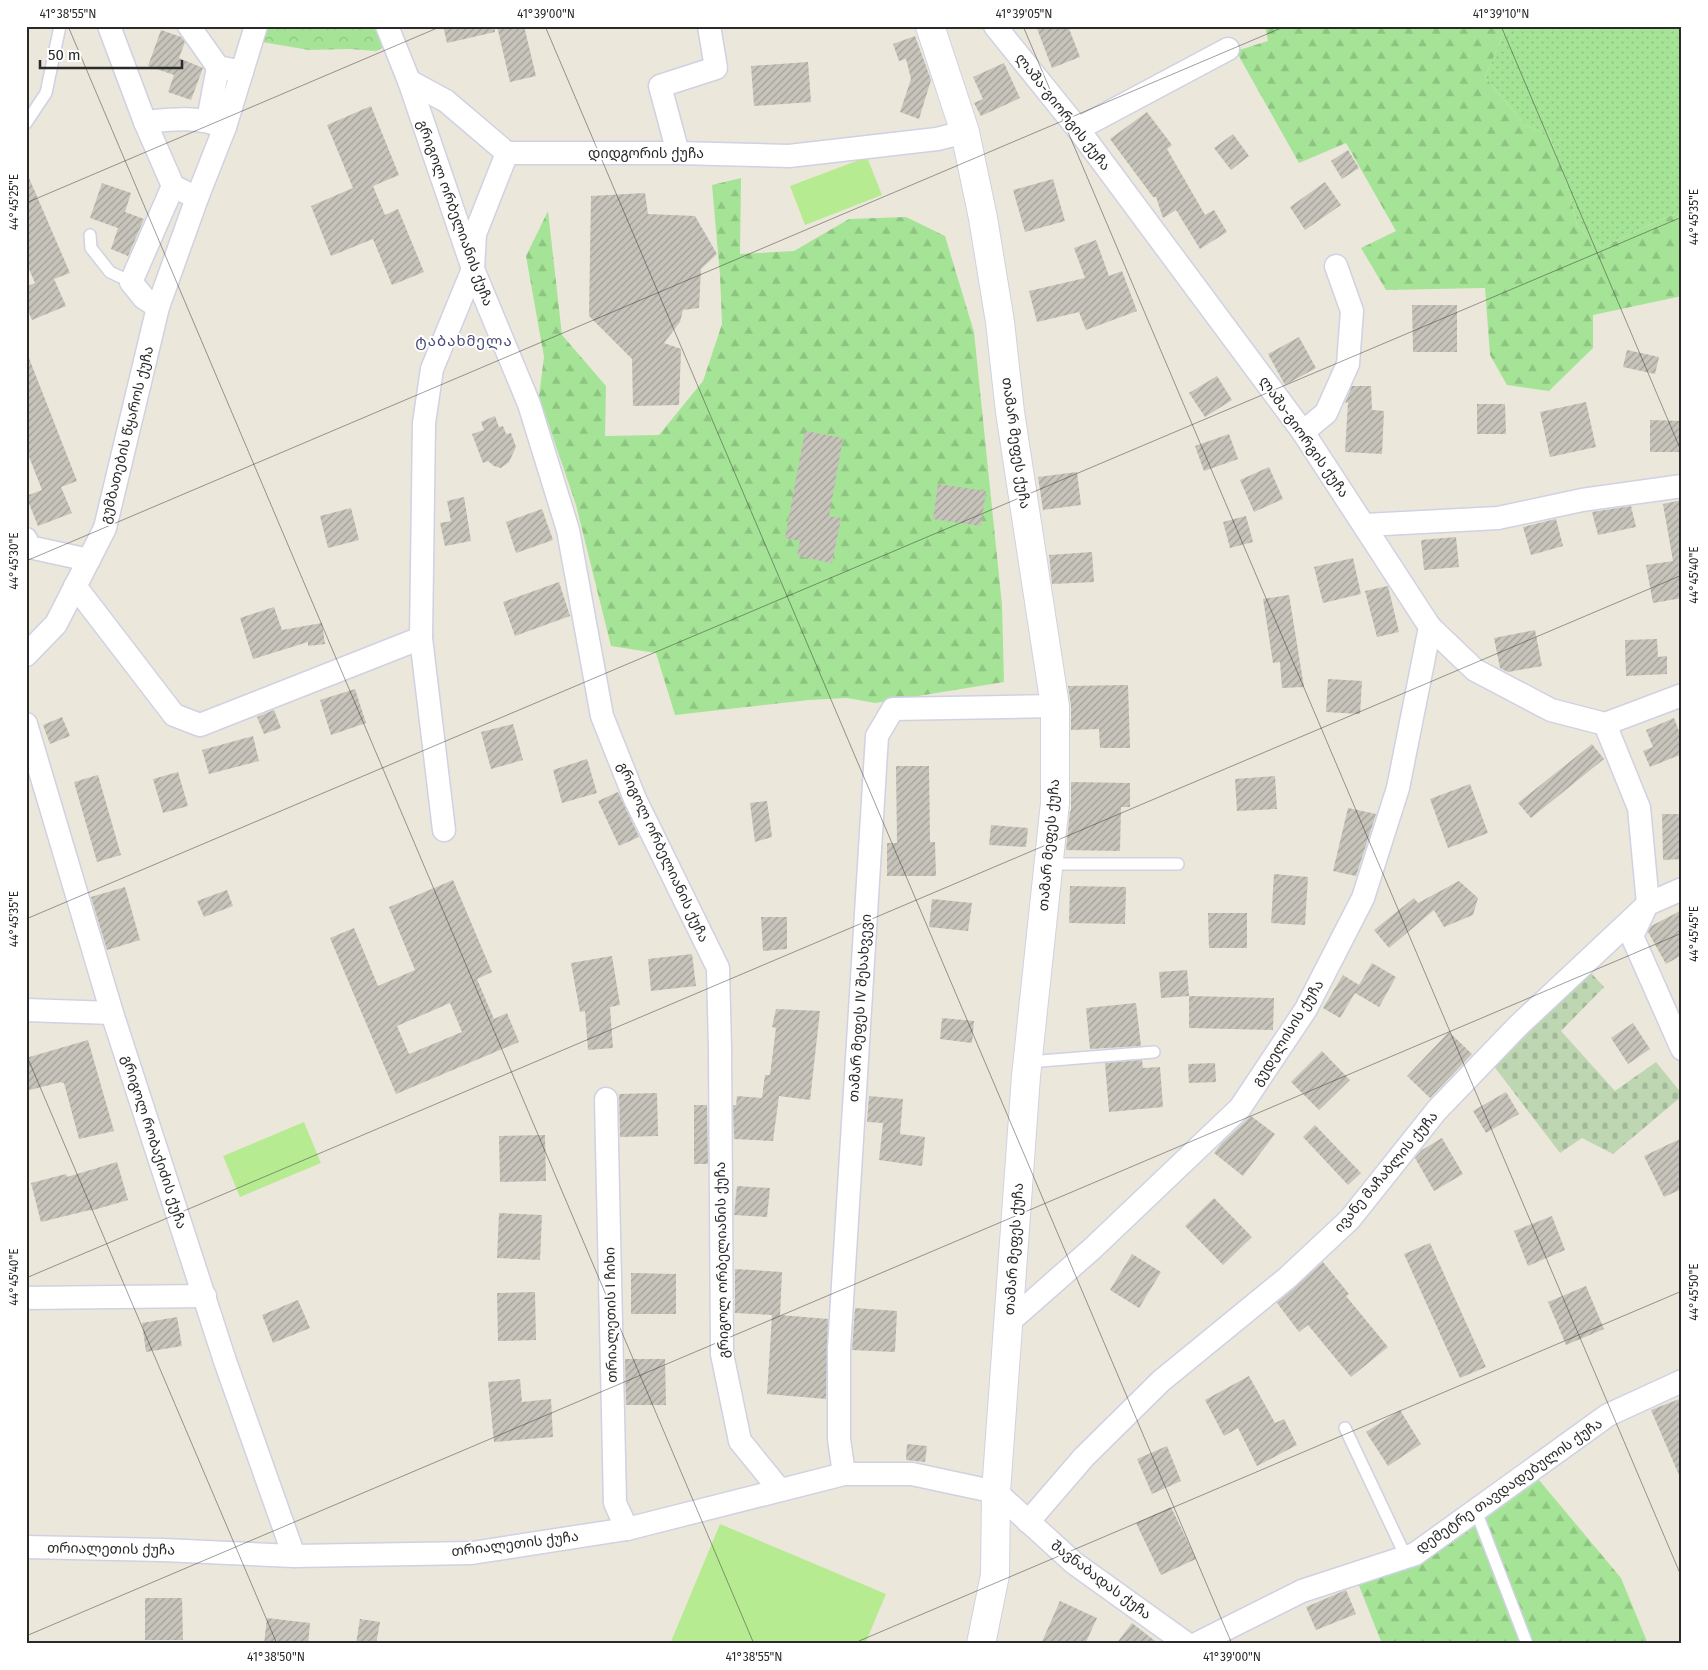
<svg xmlns="http://www.w3.org/2000/svg" width="1708" height="1670" font-family="'Fira Sans','Noto Sans Georgian',sans-serif">
<style>
.grass{fill:url(#grass-dots)}
.forest{fill:url(#forest-firs)}
.cemetery{fill:url(#cemetery-stones)}
.park{fill:url(#park-crowns)}
.pitch{fill:#b7eb92}
.building{fill:url(#building-hatch);fill-rule:evenodd}
.lines{fill:none;stroke-linecap:round;stroke-linejoin:round}
.lane-casing{stroke:#d0d1e3;stroke-width:14}
.street-casing{stroke:#d0d1e3;stroke-width:25}
.secondary-casing{stroke:#d0d1e3;stroke-width:30}
.lane{stroke:#fff;stroke-width:11}
.street{stroke:#fff;stroke-width:22}
.secondary{stroke:#fff;stroke-width:28}
.ticks{fill:none;stroke:#2a2a2a;stroke-width:1;stroke-opacity:0.45}
.labels{text-anchor:middle;dominant-baseline:central;stroke-width:4;stroke-linejoin:round;paint-order:stroke}
.street-label{font-size:14px;fill:#2a2a2a;stroke:#fff}
.neighbourhood-label{font-size:15px;letter-spacing:1px;fill:#494a7b;stroke:#fff}
.neatline{fill:none;stroke:#2a2a2a;stroke-width:2}
.ticks-label{font-size:12px;text-anchor:middle;fill:#2a2a2a}
</style>
<defs>
<pattern id="grass-dots" width="8" height="8" patternUnits="userSpaceOnUse" patternTransform="scale(1.25)"><rect width="8" height="8" fill="#a5e496"/><path d="M2 2h.1M6 6h.1" fill="none" stroke="#8ec481" stroke-width="1.8" stroke-linecap="round"/></pattern>
<pattern id="forest-firs" width="22" height="20" patternUnits="userSpaceOnUse" patternTransform="scale(1.25)"><rect width="22" height="20" fill="#a5e496"/><path d="M5 1l3.5 6h-7zM16 11l3.5 6h-7z" fill="#8ec481"/></pattern>
<pattern id="cemetery-stones" width="16" height="16" patternUnits="userSpaceOnUse" patternTransform="scale(1.25)"><rect width="16" height="16" fill="#bed6b2"/><path d="M2 7V4a2 2 0 0 1 4 0v3zM10 15v-3a2 2 0 0 1 4 0v3z" fill="#a3b899"/></pattern>
<pattern id="park-crowns" width="20" height="18" patternUnits="userSpaceOnUse" patternTransform="scale(1.25)"><rect width="20" height="18" fill="#a5e496"/><path d="M2 6a3 3 0 1 1 6 0M12 15a3 3 0 1 1 6 0" fill="none" stroke="#8ec481"/></pattern>
<pattern id="building-hatch" width="6" height="6" patternUnits="userSpaceOnUse" patternTransform="scale(1.25)"><rect width="6" height="6" fill="#c7c4bb"/><path d="M-1 1l2-2M0 6l6-6M5 7l2-2" fill="none" stroke="#a29f98"/></pattern>
</defs>
<rect width="100%" height="100%" fill="#ece7db"/>
<path class="grass" d="M1507 26H1682V214L1666 217 1601 248 1577 225 1568 187 1549 135 1525 125 1485 77Z"/>
<g class="forest">
<path d="M1265 26H1507L1485 77 1525 125 1549 135 1568 187 1577 225 1601 248 1666 217 1682 214V296L1593 315V348L1549 391 1507 385 1490 355 1485 288 1386 290 1361 248 1396 231 1346 143 1299 163 1236 51 1268 41Z"/>
<path d="M741 178 740 254 794 251 849 219 906 217 945 236 974 332 1002 605 1004 682 875 703 847 698 809 700 675 715 656 653 611 646 576 505 539 396 544 357 526 256 548 211 562 335 606 386 605 436 659 435 703 381 722 324 720 275 712 185Z"/>
<path d="M1539 1480 1621 1578 1648 1644H1382L1356 1578 1453 1542Z"/>
</g>
<path class="cemetery" d="M1591 973 1604 987 1561 1031 1615 1091 1656 1062 1682 1094V1096L1613 1154 1582 1138 1560 1153 1493 1065Z"/>
<path class="park" d="M266 26H376L384 47 376 51 349 49 309 50 262 42Z"/>
<g class="pitch">
<path d="M867 157 882 195 805 225 790 186Z"/>
<path d="M304 1122 321 1163 240 1197 223 1156Z"/>
<path d="M720 1524 886 1594 865 1644H670Z"/>
</g>
<g class="building">
<path d="M443 26H494L495 32 447 43Z"/>
<path d="M497 26H524L536 76 510 82Z"/>
<path d="M1036 26H1068L1080 57 1052 68Z"/>
<path d="M161 30 181 37 185 42 179 58 203 68 191 100 168 92 174 75 148 66Z"/>
<path d="M915 36 931 80 919 119 900 112 911 79 906 59 899 61 893 44Z"/>
<path d="M808 62 811 102 754 106 751 66Z"/>
<path d="M1004 63 1020 98 981 116 974 103 983 99 973 77Z"/>
<path d="M371 106 399 175 373 186 385 215 398 209 424 272 392 285 373 239 331 256 311 206 353 188 327 125Z"/>
<path d="M1147 112 1172 145 1167 149 1205 215 1214 210 1227 232 1200 249 1176 210 1163 218 1156 197H1153L1110 139Z"/>
<path d="M1233 134 1249 156 1231 170 1214 148Z"/>
<path d="M1348 150 1359 168 1342 179 1331 161Z"/>
<path d="M26 171 70 273 54 279 66 306 32 320 26 306V287L35 283 26 262Z"/>
<path d="M1053 179 1065 221 1025 232 1013 190Z"/>
<path d="M1325 182 1341 205 1305 230 1290 207Z"/>
<path d="M102 183 131 193 125 212 144 219 128 256 111 249 118 228 90 218Z"/>
<path d="M645 193 648 214 695 216 717 254 701 269 699 308 683 310 680 322 664 343 681 349 679 405 633 406 632 359 589 316 591 196Z"/>
<path d="M1096 240 1109 276 1122 271 1137 311 1086 330 1079 312 1037 322 1029 291 1085 278 1074 248Z"/>
<path d="M1412 305H1457V352H1413Z"/>
<path d="M1299 337 1316 368 1285 385 1268 354Z"/>
<path d="M1627 350 1659 357 1655 374 1623 367Z"/>
<path d="M27 353 77 481 61 487 72 513 38 526 26 496 42 490 26 449Z"/>
<path d="M1217 376 1232 400 1205 417 1189 393Z"/>
<path d="M1352 386H1371L1372 410 1384 411 1382 454 1345 452 1348 402 1345 403Z"/>
<path d="M1586 402 1596 447 1550 457 1540 412Z"/>
<path d="M1477 404H1505L1506 434H1477Z"/>
<path d="M495 416 499 427 503 426 506 434 511 433 516 447 509 462 501 468 494 466 488 461 483 463 472 434 484 430 481 422Z"/>
<path d="M1650 420 1682 421V452H1650Z"/>
<path d="M805 431 843 438 829 516 841 518 832 563 797 556 800 541 785 538Z"/>
<path d="M1229 434 1238 459 1204 471 1195 446Z"/>
<path d="M1269 467 1283 499 1254 512 1240 480Z"/>
<path d="M1077 472 1081 505 1043 510 1038 477Z"/>
<path d="M938 484 986 491 981 526 933 519Z"/>
<path d="M464 497 471 541 445 546 440 523 451 521 447 501Z"/>
<path d="M1682 500V598L1653 603 1646 565 1673 561 1663 504Z"/>
<path d="M1631 506 1636 527 1598 535 1592 512Z"/>
<path d="M351 508 359 540 328 548 320 516Z"/>
<path d="M542 509 553 540 516 553 506 522Z"/>
<path d="M1246 516 1253 542 1230 548 1223 522Z"/>
<path d="M1556 519 1563 546 1531 555 1523 527Z"/>
<path d="M1456 537 1459 567 1424 570 1421 540Z"/>
<path d="M1092 552 1094 582 1052 584 1049 555Z"/>
<path d="M1353 558 1361 594 1323 603 1314 567Z"/>
<path d="M559 582 570 616 515 636 503 602Z"/>
<path d="M1388 586 1399 632 1377 637 1365 591Z"/>
<path d="M1289 595 1304 687 1282 688 1280 662 1273 663 1263 599Z"/>
<path d="M274 607 282 630 322 623 325 644 308 646V642L253 659 240 618Z"/>
<path d="M1535 630 1542 666 1508 672 1500 668 1494 638Z"/>
<path d="M1657 639 1658 657 1667 656V674L1626 676 1625 640Z"/>
<path d="M1328 679 1362 681 1360 714 1326 712Z"/>
<path d="M1128 685 1130 748H1100L1099 729 1071 730V706L1068 686Z"/>
<path d="M355 689 366 723 331 735 320 700Z"/>
<path d="M274 710 281 728 264 734 257 717Z"/>
<path d="M62 717 70 736 50 744 43 725Z"/>
<path d="M1674 718 1682 739V754L1650 767 1643 751 1653 747 1646 730Z"/>
<path d="M513 724 523 760 491 769 481 732Z"/>
<path d="M253 736 259 761 209 774 202 750Z"/>
<path d="M1592 744 1604 759 1531 818 1518 803Z"/>
<path d="M587 759 597 793 562 803 553 770Z"/>
<path d="M896 766H929L930 842H935L936 876H887V843H897Z"/>
<path d="M178 772 188 806 163 813 153 779Z"/>
<path d="M98 775 121 855 97 862 74 782Z"/>
<path d="M1275 776 1277 809 1237 811 1235 779Z"/>
<path d="M1071 782 1130 783V807H1121L1120 851 1066 850 1070 811H1071Z"/>
<path d="M1470 784 1488 833 1448 848 1430 799Z"/>
<path d="M618 792 639 837 619 846 598 801Z"/>
<path d="M767 801 772 837 755 842 750 803Z"/>
<path d="M1348 808 1376 814 1356 876 1333 871Z"/>
<path d="M1662 814H1682V859L1663 860Z"/>
<path d="M991 825 1028 828 1026 847 989 845Z"/>
<path d="M1274 874 1308 877 1305 925 1271 923Z"/>
<path d="M453 880 492 972 477 979 494 1019 507 1013 519 1042 396 1094 330 938 354 928 378 986 415 970 389 907ZM450 1003 462 1032 409 1054 397 1026Z"/>
<path d="M1459 881 1478 898 1473 915 1444 927 1434 910 1389 948 1374 930 1414 898 1418 903Z"/>
<path d="M1070 886 1126 887 1125 924 1069 923Z"/>
<path d="M125 887 140 940 107 950 91 897Z"/>
<path d="M227 890 233 906 204 917 197 901Z"/>
<path d="M932 899 972 903 968 931 929 927Z"/>
<path d="M1682 910V955L1666 964 1648 932 1651 926Z"/>
<path d="M1208 913H1247V948H1209Z"/>
<path d="M761 917H787V949L763 951Z"/>
<path d="M692 954 696 986 651 991 648 959Z"/>
<path d="M612 956 620 1005 610 1007 613 1048 588 1050 585 1011 580 1012 571 963Z"/>
<path d="M1372 963 1396 977 1379 1007 1355 993 1340 1018 1323 1008 1343 975 1359 985Z"/>
<path d="M1187 970 1189 996 1161 998 1159 972Z"/>
<path d="M1189 996 1274 998 1273 1030 1189 1028Z"/>
<path d="M1136 1003 1141 1046 1090 1049 1086 1008Z"/>
<path d="M776 1009 820 1011 810 1100 779 1096 773 1141 734 1139 733 1105H736L737 1096 762 1098 765 1075H770L776 1028 772 1027Z"/>
<path d="M942 1018 974 1021 972 1043 940 1039Z"/>
<path d="M1633 1023 1650 1049 1628 1064 1611 1038Z"/>
<path d="M1449 1032 1472 1054 1430 1098 1407 1076Z"/>
<path d="M88 1040 114 1131 79 1139 64 1083H62L61 1082 26 1091V1058Z"/>
<path d="M1322 1051 1350 1080 1319 1110 1291 1082Z"/>
<path d="M1142 1060 1143 1068 1160 1067 1163 1107 1109 1112 1105 1063Z"/>
<path d="M1215 1063 1216 1082 1189 1083 1188 1064Z"/>
<path d="M1506 1092 1519 1114 1486 1133 1473 1111Z"/>
<path d="M657 1093 658 1136 620 1137 619 1094Z"/>
<path d="M869 1096 903 1099 900 1134 925 1137 922 1166 879 1160 883 1123 867 1122Z"/>
<path d="M694 1105H707L708 1164H694Z"/>
<path d="M1251 1116 1275 1134 1243 1176 1214 1153 1222 1143Z"/>
<path d="M1315 1125 1361 1173 1348 1185 1303 1137Z"/>
<path d="M545 1135 546 1181 500 1182 499 1136Z"/>
<path d="M1442 1138 1463 1174 1434 1191 1415 1158 1422 1150Z"/>
<path d="M1682 1138V1189L1664 1197 1644 1156Z"/>
<path d="M117 1162 128 1200 90 1211V1210L41 1222 31 1183 66 1174 67 1177Z"/>
<path d="M737 1186 770 1188 767 1217 734 1215Z"/>
<path d="M1214 1198 1252 1237 1223 1265 1185 1226Z"/>
<path d="M499 1213 542 1215 540 1260 497 1258Z"/>
<path d="M1552 1216 1565 1250 1528 1266 1514 1231Z"/>
<path d="M1430 1243 1486 1367 1460 1378 1404 1254Z"/>
<path d="M1132 1254 1161 1272 1139 1308 1110 1290Z"/>
<path d="M1323 1262 1349 1294 1346 1296 1388 1347 1351 1377 1308 1325 1299 1332 1277 1303Z"/>
<path d="M735 1269 782 1272 780 1315 828 1319 826 1399 767 1394 772 1315 735 1313Z"/>
<path d="M631 1273 676 1274V1314H631Z"/>
<path d="M1586 1286 1604 1329 1566 1345 1548 1302Z"/>
<path d="M535 1292 536 1340 498 1341 497 1293Z"/>
<path d="M298 1300 310 1328 273 1343 262 1315Z"/>
<path d="M855 1308 897 1311 895 1352 852 1350Z"/>
<path d="M177 1317 182 1346 146 1352 142 1323Z"/>
<path d="M625 1359H665L666 1405H626Z"/>
<path d="M1249 1376 1275 1423 1284 1419 1297 1445 1257 1466 1238 1428 1224 1436 1205 1400Z"/>
<path d="M520 1379 522 1402 551 1399 553 1437 494 1442 488 1382Z"/>
<path d="M1682 1398V1482L1651 1410Z"/>
<path d="M1400 1410 1421 1444 1388 1466 1366 1432Z"/>
<path d="M907 1444 927 1446 925 1462 906 1460Z"/>
<path d="M1167 1446 1181 1481 1152 1494 1137 1459Z"/>
<path d="M1171 1507 1196 1559 1161 1575 1136 1523Z"/>
<path d="M1346 1590 1356 1614 1316 1630 1306 1607Z"/>
<path d="M145 1598H182L183 1640H145Z"/>
<path d="M1060 1601 1097 1618 1085 1644H1041Z"/>
<path d="M267 1618 310 1623 308 1644H264Z"/>
<path d="M360 1619 380 1622 376 1644H356Z"/>
<path d="M1132 1623 1159 1644H1116Z"/>
</g>
<g class="lines">
<g class="lane-casing">
<g id="lane">
<path d="M26 123 46 93 60 26"/>
<path d="M90 235 91 248 110 272 131 282"/>
<path d="M1048 864H1178"/>
<path d="M1028 1062 1154 1052"/>
<path d="M1345 1428 1406 1557"/>
<path d="M1476 1511 1527 1644"/>
</g>
</g>
<g class="street-casing">
<g id="street">
<path d="M109 26 145 122 173 186 197 198"/>
<path d="M189 26 218 67 242 72"/>
<path d="M387 26 409 81 473 269 529 404 568 530 602 716 635 799 718 968 720 1049 722 1354 740 1441 779 1489"/>
<path d="M995 26 1078 129 1303 432 1430 627 1475 670 1551 710 1605 724 1682 695"/>
<path d="M409 81 446 101 507 153H678L789 156 937 139 965 132"/>
<path d="M208 120 218 67"/>
<path d="M145 122C175 119 197 116 225 127"/>
<path d="M1078 129 1228 49"/>
<path d="M678 153 660 86 716 68 709 26"/>
<path d="M158 307 144 298 131 282 173 186"/>
<path d="M1303 432 1326 413 1348 364 1352 311 1336 266"/>
<path d="M1365 525 1498 518 1582 500 1682 486"/>
<path d="M26 539 29 547 89 560"/>
<path d="M75 586 174 715 200 725 421 638"/>
<path d="M26 655 56 624 105 528 158 307 197 198 225 127 256 26"/>
<path d="M26 724 112 1013 225 1361 294 1556"/>
<path d="M1605 724 1639 808 1648 904"/>
<path d="M444 830 421 638 424 423 432 369 473 269 475 234 507 153"/>
<path d="M1644 911 1632 936 1682 1049"/>
<path d="M26 1010 112 1013"/>
<path d="M606 1099 615 1503 627 1529"/>
<path d="M26 1298 205 1296"/>
<path d="M1009 1322 1093 1248 1240 1108 1306 1009 1363 898 1398 788 1430 627"/>
<path d="M844 1474 839 1439V1349L877 736 893 709 1055 706"/>
<path d="M1028 1522 1084 1457 1161 1381 1287 1278 1350 1219 1437 1110 1519 1025 1648 904 1682 889"/>
<path d="M26 1547 163 1550 294 1556 472 1553 627 1529 844 1474H912L996 1492 1074 1563 1187 1644"/>
<path d="M1196 1644 1302 1591 1415 1554 1608 1415 1682 1381"/>
</g>
</g>
<g class="secondary-casing">
<path id="secondary" d="M930 26 965 132 983 218 1000 322 1010 412 1055 706V803L1026 1076 996 1492 995 1575 981 1644"/>
</g>
<use href="#lane" class="lane"/>
<use href="#street" class="street"/>
<use href="#secondary" class="secondary"/>
</g>
<path class="ticks" d="M68 26 754 1644M545 26 1232 1644M1023 26 1682 1578M1501 26 1682 453M26 203 442 26M26 561 1286 26M26 919 1682 217M26 1054 277 1644M26 1278 1682 575M26 1636 1682 933M852 1644 1682 1291"/>
<g class="labels">
<g class="street-label">
<text transform="translate(1063 112) rotate(52)">ლაშა-გიორგის ქუჩა</text>
<text x="646" y="153">დიდგორის ქუჩა</text>
<text transform="translate(455 213) rotate(70)">გრიგოლ ორბელიანის ქუჩა</text>
<text transform="translate(127 435) rotate(-76)">გუმბათების წყაროს ქუჩა</text>
<text transform="translate(1304 437) rotate(55)">ლაშა-გიორგის ქუჩა</text>
<text transform="translate(1016 443) rotate(82)">თამარ მეფეს ქუჩა</text>
<text transform="translate(1049 845) rotate(-85)">თამარ მეფეს ქუჩა</text>
<text transform="translate(663 852) rotate(65)">გრიგოლ ორბელიანის ქუჩა</text>
<text transform="translate(860 1008) rotate(-86)">თამარ მეფეს IV შესახვევი</text>
<text transform="translate(1288 1033) rotate(-58)">გუდელისის ქუჩა</text>
<text transform="translate(154 1142) rotate(72)">გრიგოლ რობაქიძის ქუჩა</text>
<text transform="translate(1386 1172) rotate(-50)">ივანე მაჩაბლის ქუჩა</text>
<text transform="translate(1014 1249) rotate(-86)">თამარ მეფეს ქუჩა</text>
<text transform="translate(722 1260) rotate(-91)">გრიგოლ ორბელიანის ქუჩა</text>
<text transform="translate(611 1315) rotate(-91)">თრიალეთის I ჩიხი</text>
<text transform="translate(1509 1486) rotate(-35)">დემეტრე თავდადებულის ქუჩა</text>
<text transform="translate(515 1544) rotate(-7)">თრიალეთის ქუჩა</text>
<text transform="translate(111 1549) rotate(1)">თრიალეთის ქუჩა</text>
<text transform="translate(1101 1580) rotate(37)">შავნაბადას ქუჩა</text>
</g>
<g class="neighbourhood-label">
<text x="464" y="341">ტაბახმელა</text>
</g>
</g>
<rect width="1708" height="1670" fill="none" stroke="#ffffff" stroke-width="55"/>
<path d="M40 60v8h142v-8" fill="none" stroke="#2a2a2a" stroke-width="2.5"/>
<text x="48" y="60" font-size="15" fill="#2a2a2a" stroke="#ffffff" stroke-width="4" paint-order="stroke">50 m</text>
<rect x="28" y="28" width="1652" height="1614" class="neatline"/>
<g class="ticks-label">
<text x="68" y="18">41°38'55"N</text>
<text x="546" y="18">41°39'00"N</text>
<text x="1024" y="18">41°39'05"N</text>
<text x="1501" y="18">41°39'10"N</text>
<text transform="translate(14 202) rotate(-90)" y="4">44°45'25"E</text>
<text transform="translate(1694 217) rotate(-90)" y="4">44°45'35"E</text>
<text transform="translate(14 561) rotate(-90)" y="4">44°45'30"E</text>
<text transform="translate(1694 575) rotate(-90)" y="4">44°45'40"E</text>
<text transform="translate(14 919) rotate(-90)" y="4">44°45'35"E</text>
<text transform="translate(1694 934) rotate(-90)" y="4">44°45'45"E</text>
<text transform="translate(14 1277) rotate(-90)" y="4">44°45'40"E</text>
<text transform="translate(1694 1292) rotate(-90)" y="4">44°45'50"E</text>
<text x="276" y="1661">41°38'50"N</text>
<text x="754" y="1661">41°38'55"N</text>
<text x="1232" y="1661">41°39'00"N</text>
</g>
</svg>
